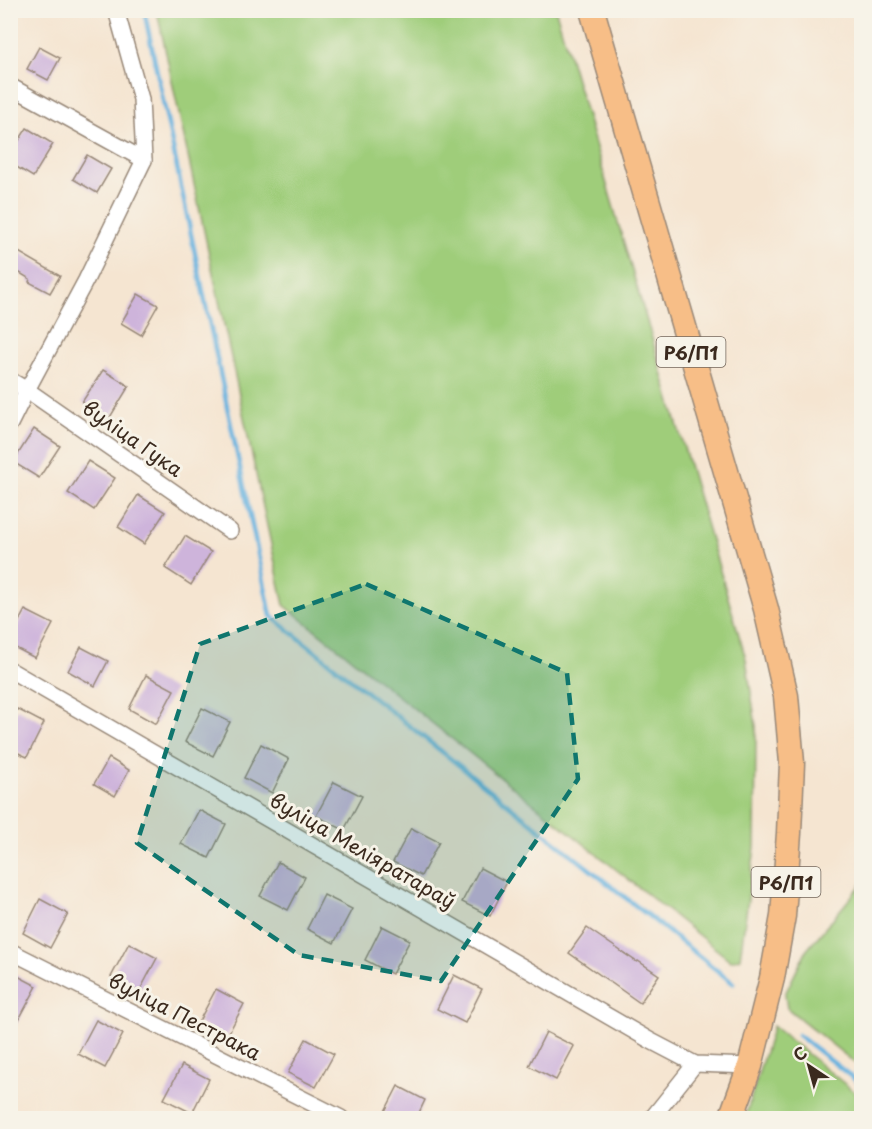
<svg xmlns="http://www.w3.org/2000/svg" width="872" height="1129" font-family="'Playpen Sans',sans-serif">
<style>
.green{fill:#9fcd7a;stroke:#6d7c4c;stroke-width:1.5}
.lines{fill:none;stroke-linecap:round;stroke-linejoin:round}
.stream{stroke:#66b2df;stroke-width:4.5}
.building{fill:#ceb4db}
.minor-casing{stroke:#988878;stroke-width:18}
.primary-casing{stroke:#988878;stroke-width:27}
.minor{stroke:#fff;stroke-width:15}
.primary{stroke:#f7be87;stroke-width:24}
.marked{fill:#0f766e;fill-opacity:0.2;stroke:#0f766e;stroke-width:4.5;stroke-dasharray:12 8;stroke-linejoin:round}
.labels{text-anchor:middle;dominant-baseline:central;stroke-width:6;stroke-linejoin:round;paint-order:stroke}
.shield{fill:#f7f3e8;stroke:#73665b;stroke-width:1.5}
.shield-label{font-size:18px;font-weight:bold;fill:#3b2a1e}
.street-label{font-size:20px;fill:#3b2a1e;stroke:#f7f3e8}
</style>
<rect width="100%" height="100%" fill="#f7f3e8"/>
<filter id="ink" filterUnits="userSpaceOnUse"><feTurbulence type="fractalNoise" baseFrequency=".0167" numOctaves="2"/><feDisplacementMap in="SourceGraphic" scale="12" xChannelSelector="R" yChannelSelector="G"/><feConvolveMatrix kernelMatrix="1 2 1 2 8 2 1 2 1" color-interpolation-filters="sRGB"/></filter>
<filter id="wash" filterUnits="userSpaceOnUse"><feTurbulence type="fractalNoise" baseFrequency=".008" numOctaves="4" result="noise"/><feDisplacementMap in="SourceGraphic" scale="24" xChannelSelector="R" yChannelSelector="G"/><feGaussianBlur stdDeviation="1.35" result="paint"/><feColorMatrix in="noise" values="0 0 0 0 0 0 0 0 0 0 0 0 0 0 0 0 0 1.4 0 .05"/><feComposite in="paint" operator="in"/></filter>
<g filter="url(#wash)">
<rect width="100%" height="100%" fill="#f5e5d1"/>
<g class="green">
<path d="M157 11H556L746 659 756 726 755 847 740 958 731 961 284 605Z"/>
<path d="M861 885V1068L787 1008 785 994 806 951Z"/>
<path d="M773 1026 861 1097V1118H745Z"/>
</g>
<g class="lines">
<g class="stream">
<path d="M144 10 271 616 733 983"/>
<path d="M798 1035 862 1085"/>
</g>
</g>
<g id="blocks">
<g class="building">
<path d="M39 47 60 58 48 80 27 69Z"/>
<path d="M27 128 53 144 33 177 10 163V154Z"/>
<path d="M87 155 111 169 97 193 73 179Z"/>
<path d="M10 247 60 276 50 293 29 282 30 279 10 267Z"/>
<path d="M138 294 158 305 141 335 121 323Z"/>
<path d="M103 370 129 386 109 419 82 402Z"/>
<path d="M34 429 60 446 39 478 13 462Z"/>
<path d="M88 461 115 478 94 510 68 493Z"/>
<path d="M138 495 165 512 144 544 118 527Z"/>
<path d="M185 536 211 552 191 585 165 568Z"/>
<path d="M25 610 53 624 35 658 10 645V638Z"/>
<path d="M81 647 108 661 95 686 68 671Z"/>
<path d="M146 675 174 690 156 724 129 709Z"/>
<path d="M202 708 230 722 213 756 185 742Z"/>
<path d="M17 709 44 723 27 757 10 749V721Z"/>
<path d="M261 744 289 759 272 793 244 778Z"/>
<path d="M109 758 129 770 115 796 94 784Z"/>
<path d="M334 782 362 796 344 830 316 816Z"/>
<path d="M199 810 226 824 209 858 181 844Z"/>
<path d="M411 828 439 842 421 876 393 862Z"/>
<path d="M278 862 305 877 288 910 260 896Z"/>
<path d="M480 868 507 882 490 916 462 902Z"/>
<path d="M324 895 352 909 334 943 307 929Z"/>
<path d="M40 899 68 914 50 948 23 933Z"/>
<path d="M382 926 410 940 392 974 365 960Z"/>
<path d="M587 928 637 962 638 961 659 975 640 1003 569 953Z"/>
<path d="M129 943 157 958 139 992 111 977Z"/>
<path d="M10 972 37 986 10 1036Z"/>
<path d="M454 975 482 989 465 1023 437 1009Z"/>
<path d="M216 989 244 1004 226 1038 198 1023Z"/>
<path d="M96 1020 123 1034 105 1068 78 1054Z"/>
<path d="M546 1032 574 1046 556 1080 529 1066Z"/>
<path d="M306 1039 334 1054 316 1087 288 1073Z"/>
<path d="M182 1065 209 1079 192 1113 164 1099Z"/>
<path d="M398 1086 425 1100 416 1119H381Z"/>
</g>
</g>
</g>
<g filter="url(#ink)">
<use href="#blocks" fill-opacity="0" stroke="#988878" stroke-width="1.5"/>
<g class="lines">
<g class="minor-casing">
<g id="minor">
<path d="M10 86 144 160"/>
<path d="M10 380 27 390 230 531"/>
<path d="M10 424 27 390 86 280 144 160 141 99 116 10"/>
<path d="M10 670 651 1041 695 1064 750 1066"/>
<path d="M10 951 341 1118"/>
<path d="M652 1118 695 1064"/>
</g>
</g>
<g class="primary-casing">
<path id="primary" d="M592 10 766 609 786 696 792 763 789 833 783 916 772 978 750 1066 731 1118"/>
</g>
<use href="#minor" class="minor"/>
<use href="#primary" class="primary"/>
</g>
</g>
<path class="marked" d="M366 584 567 673 578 779 441 981 299 955 137 843 200 644Z"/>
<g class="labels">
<g class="shield">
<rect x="656.5" y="337" width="69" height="30" rx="4.5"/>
<rect x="751.5" y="867" width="69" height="30" rx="4.5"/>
</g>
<g class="shield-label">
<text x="691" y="352">Р6/П1</text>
<text x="786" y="882">Р6/П1</text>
</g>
<g class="street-label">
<text transform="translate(133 438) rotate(35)">вуліца Гука</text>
<text transform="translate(363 850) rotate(30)">вуліца Меліяратараў</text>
<text transform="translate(185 1016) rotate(27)">вуліца Пестрака</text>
</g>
</g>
<rect width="872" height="1129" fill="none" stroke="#f7f3e8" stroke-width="36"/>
<g transform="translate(809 1066) rotate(324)" stroke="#f7f3e8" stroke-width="4.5" paint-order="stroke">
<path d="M0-4.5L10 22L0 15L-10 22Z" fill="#3b2a1e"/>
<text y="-9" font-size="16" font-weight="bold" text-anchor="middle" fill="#3b2a1e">С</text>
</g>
</svg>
